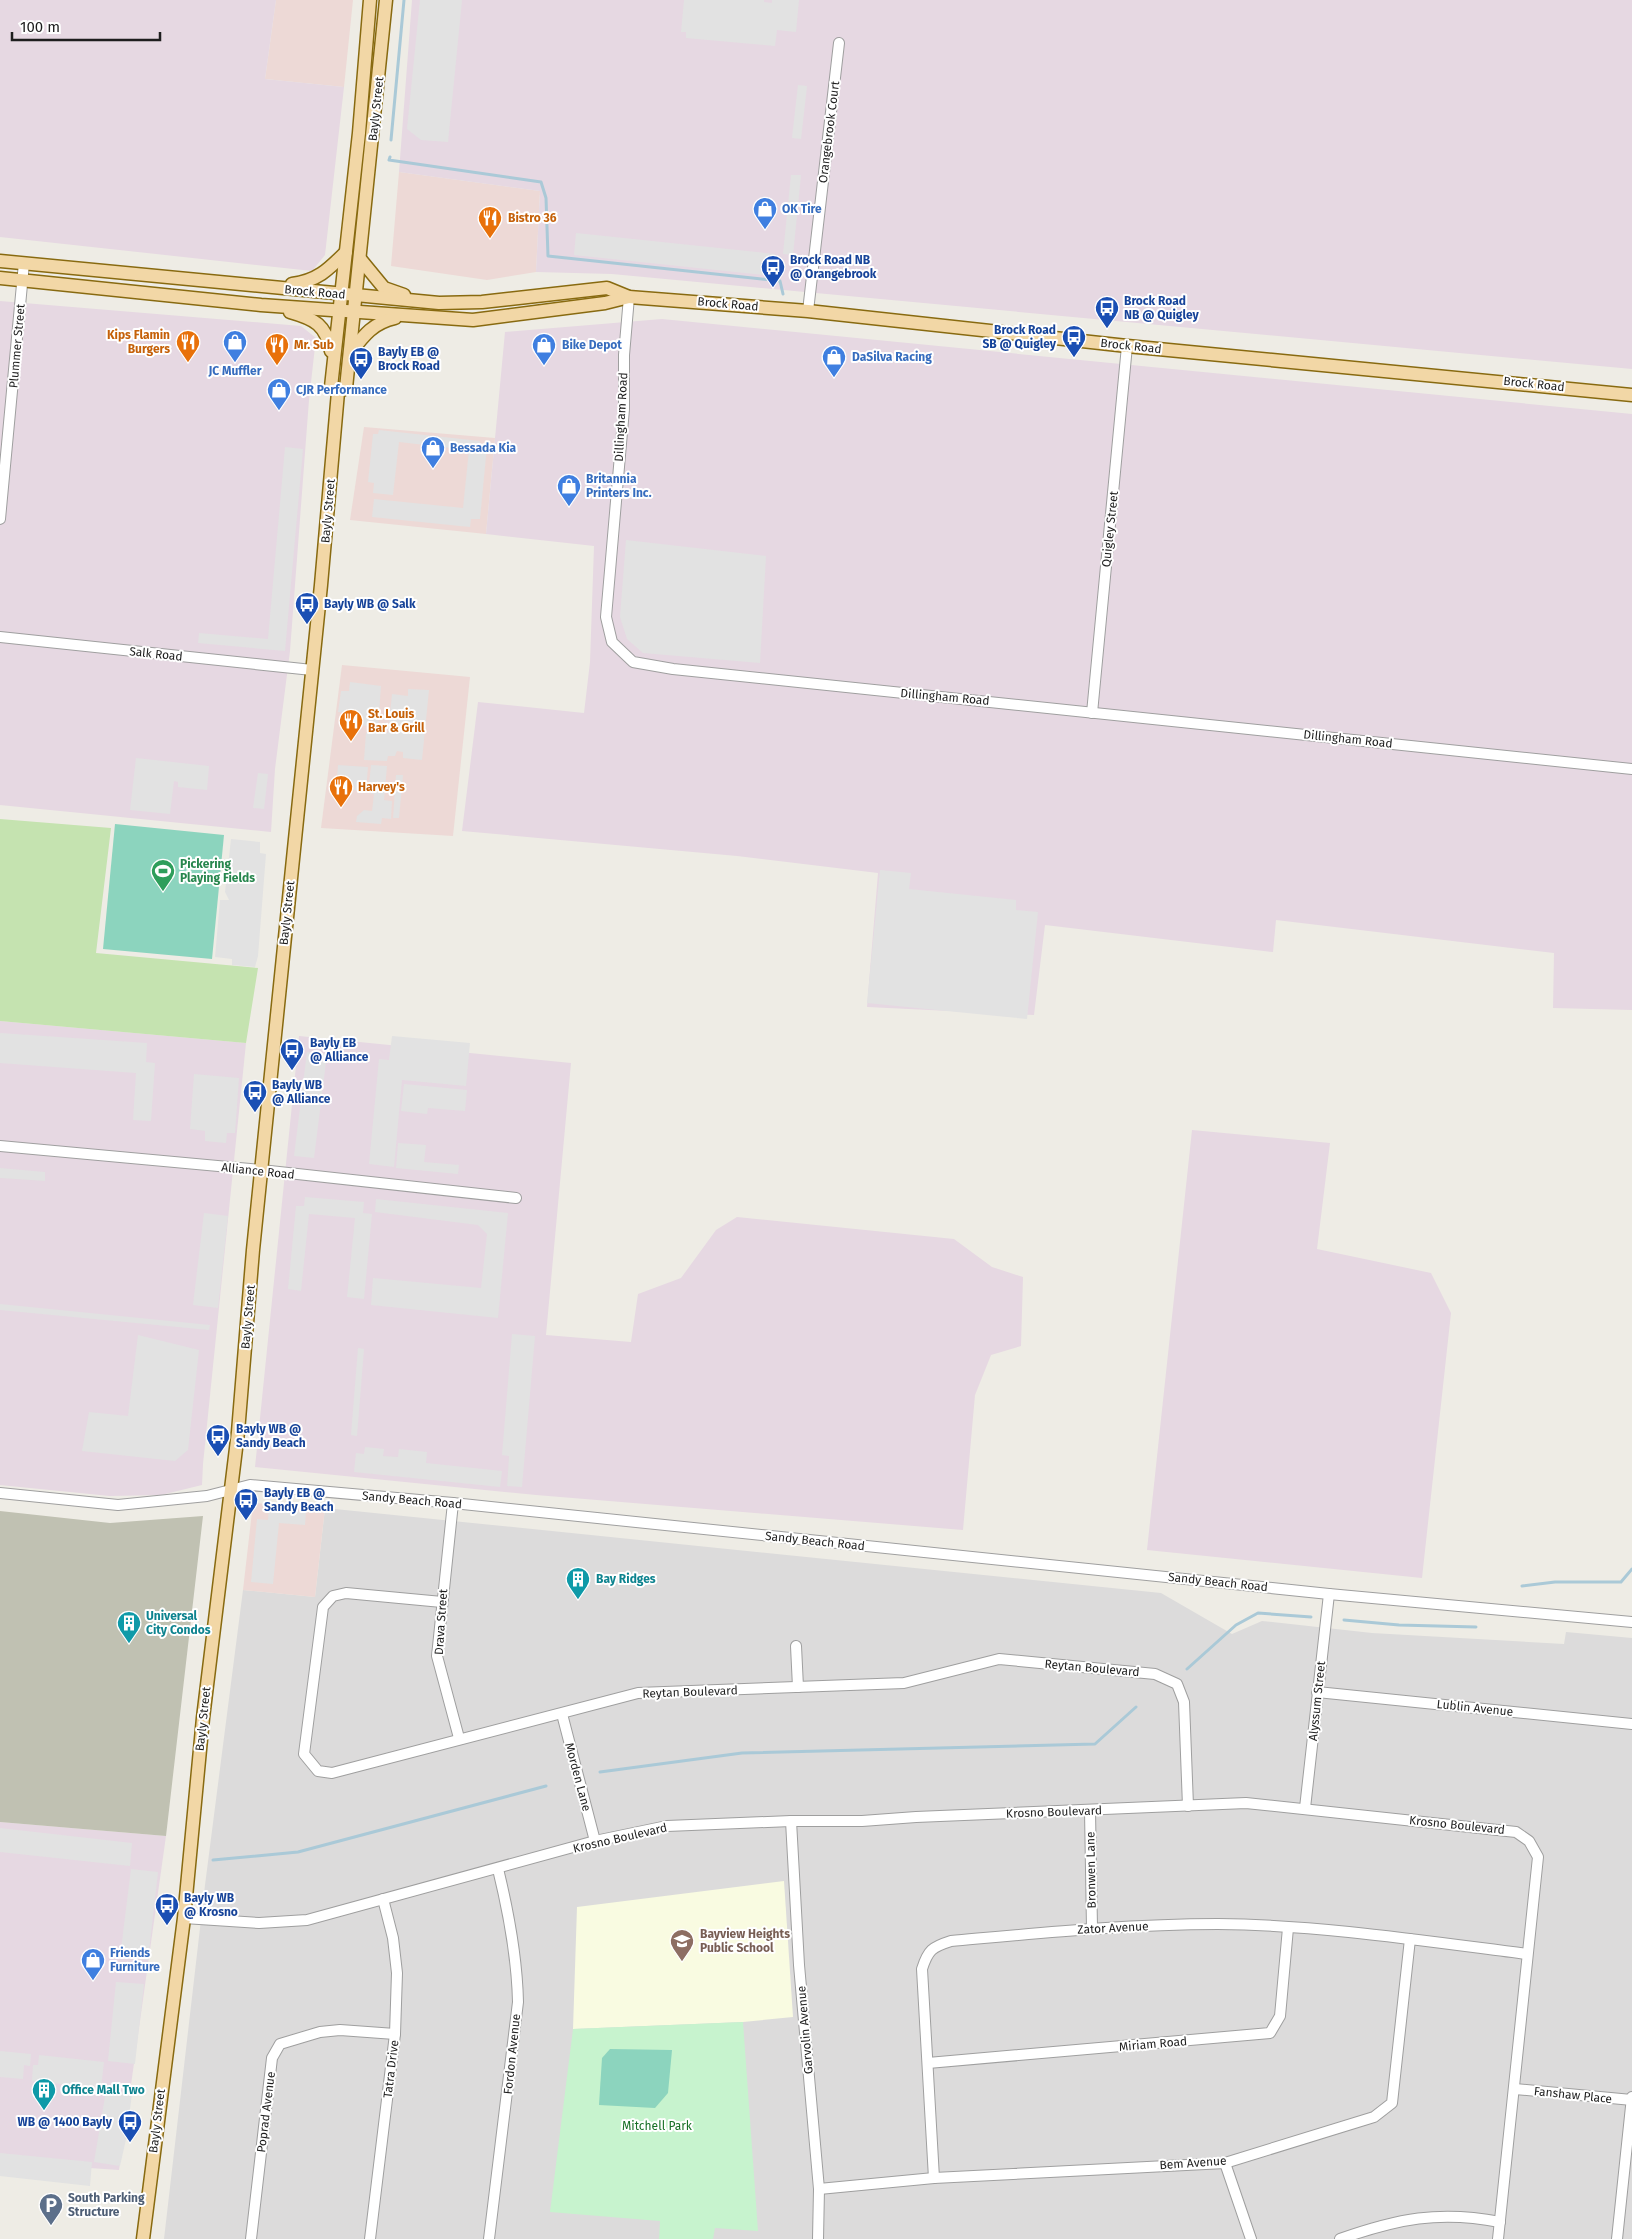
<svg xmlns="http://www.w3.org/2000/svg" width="1632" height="2239" font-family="'Fira Sans',sans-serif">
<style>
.residential{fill:#dcdbdb}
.commercial{fill:#edd9d6}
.industrial{fill:#e6d8e2}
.education{fill:#f9fbe1}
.construction{fill:#c0c1b2}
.grass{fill:#c5e3b0}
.park{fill:#c7f3ce}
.pitch{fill:#8cd4be}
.parking{fill:#e2e2e2}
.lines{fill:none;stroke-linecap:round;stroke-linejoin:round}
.stream{stroke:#aac9d7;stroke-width:3}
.minor-casing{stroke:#9f9f9f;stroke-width:12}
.major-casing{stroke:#886a10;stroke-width:15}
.minor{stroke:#fff;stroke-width:10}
.major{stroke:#f2d7a6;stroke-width:12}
.labels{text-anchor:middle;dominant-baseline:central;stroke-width:4;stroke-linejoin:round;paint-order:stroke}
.street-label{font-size:12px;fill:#1e1e1e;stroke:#fff}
.shop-label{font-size:12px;font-weight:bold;fill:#366cbe;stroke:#fff;text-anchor:start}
.food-label{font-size:12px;font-weight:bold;fill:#c56008;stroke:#fff;text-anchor:start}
.transit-label{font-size:12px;font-weight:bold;fill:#164399;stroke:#fff;text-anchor:start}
.leisure-label{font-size:12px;font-weight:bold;fill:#27864d;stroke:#fff;text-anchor:start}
.culture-label{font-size:12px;font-weight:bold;fill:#0d838f;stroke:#fff;text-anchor:start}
.education-label{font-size:12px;font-weight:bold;fill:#785e54;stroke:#fff;text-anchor:start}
.park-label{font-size:12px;fill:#177026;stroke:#fff}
.service-label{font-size:12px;font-weight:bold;fill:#4e5e75;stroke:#fff;text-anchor:start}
</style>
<rect width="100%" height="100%" fill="#eeece5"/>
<path class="residential" d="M325 1508 1161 1593 1232 1634 1262 1621 1372 1633 1564 1644 1566 1632 1632 1638V2239H164L205 1885 243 1590 315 1597Z"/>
<g class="commercial">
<path d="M276 0H353L344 87 265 79Z"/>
<path d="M399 172 540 191 536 272 487 280 391 266Z"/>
<path d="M364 427 495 438 486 534 350 520Z"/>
<path d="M342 665 470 677 453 836 321 828Z"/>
<path d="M253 1503 325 1508 315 1597 243 1590Z"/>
</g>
<g class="industrial">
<path d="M0 0H276L265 79 344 87 325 255 312 271 0 237Z"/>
<path d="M412 0H1632V369L612 274 536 272 540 191 399 172Z"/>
<path d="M0 301 301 326 316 338 309 400 290 651 275 769 271 832 0 805Z"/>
<path d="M662 319 1632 414V1010L1553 1008 1554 953 1276 920 1273 952 1045 925 1034 1015 867 1007 878 873 737 856 462 831 478 702 584 713 590 662 594 546 486 534 505 332Z"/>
<path d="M0 1021 246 1043 203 1464 202 1485 161 1495 110 1496 0 1485Z"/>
<path d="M299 1036 571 1063 546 1335 631 1342 638 1294 681 1278 716 1230 737 1217 954 1239 992 1267 1023 1277 1021 1346 991 1355 975 1395 963 1530 536 1495 255 1467Z"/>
<path d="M1192 1130 1330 1143 1317 1249 1431 1273 1451 1313 1422 1578 1147 1550Z"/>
<path d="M0 1822 166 1836 119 2170 0 2162Z"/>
</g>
<path class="education" d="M784 1881 793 2017 743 2022 573 2029 577 1907Z"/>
<path class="construction" d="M0 1511 110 1523 203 1516 166 1836 0 1822Z"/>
<path class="grass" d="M0 819 111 828 96 953 258 968 246 1043 0 1021Z"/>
<path class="park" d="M743 2022 758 2231 715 2228 713 2239H659L660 2221 550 2212 573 2029Z"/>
<g class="pitch">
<path d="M115 824 224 835 212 959 103 949Z"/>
<path d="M610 2049 672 2050 668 2093 655 2108 599 2105 602 2058Z"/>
</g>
<g class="parking">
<path d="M420 0H462L448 142 421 140 407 129Z"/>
<path d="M684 0H764V2L772 3V0H799L796 32 777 30 775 46 686 38V32H681Z"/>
<path d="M798 85 807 86 801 139 792 138Z"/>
<path d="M791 175H801L793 255 783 254Z"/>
<path d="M576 233 775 254 773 276 574 255Z"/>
<path d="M379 430 480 441V446H487L480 519H471L470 527 372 517 374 499 463 508 469 450 399 442 393 495 373 493 374 483 368 482 373 434H378Z"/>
<path d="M285 447 303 449 285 651 198 643 199 633 268 639Z"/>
<path d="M626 540 766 556 760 663 643 653 627 639 620 617Z"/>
<path d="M350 682 381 686 378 727 347 724 348 713 338 712 341 691H349Z"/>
<path d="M408 689 429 690 422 760 403 758V752L397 751 395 756H388L387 761 364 760 366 733H388L392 694 408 696Z"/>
<path d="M136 758 209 766 207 790 178 787V782L174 781 170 814 130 810Z"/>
<path d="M338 765 368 767 366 791 336 789Z"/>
<path d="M371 765 387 766 384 800 392 801 391 819 382 818 381 824 356 822 357 816 364 810 372 811 374 794 368 793Z"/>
<path d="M258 773 268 774 264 809 253 808Z"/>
<path d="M396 775H403L399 818H393Z"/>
<path d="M231 839 260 842V853L266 854 258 956 255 967 232 965V959L215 957 220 900H229L225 892Z"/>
<path d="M880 870 911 873 909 889 1016 900V910L1038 912 1027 1019 867 1003Z"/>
<path d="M0 1033 147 1043 146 1062 155 1063 151 1121 133 1120 136 1073 0 1063Z"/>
<path d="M392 1036 470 1043 466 1086 402 1080 394 1167 369 1164 379 1059 389 1060Z"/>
<path d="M307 1052 327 1054 314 1158 294 1156Z"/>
<path d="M194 1074 239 1078 235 1133H227L226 1143 205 1141V1131L190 1129Z"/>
<path d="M404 1084 467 1090 465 1111 428 1108 427 1114 401 1111Z"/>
<path d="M398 1143 426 1145 424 1162 459 1165 458 1174 396 1168Z"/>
<path d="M0 1168 45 1172V1181L0 1178Z"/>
<path d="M305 1197 364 1202 363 1213 372 1214 364 1299 347 1297 355 1218 309 1214 301 1291 288 1289 296 1206H304Z"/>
<path d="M376 1199 508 1213 498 1318 371 1305 373 1278 481 1288 487 1234 478 1225 375 1212Z"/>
<path d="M204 1213 228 1216 218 1308 193 1305Z"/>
<path d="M0 1304 210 1325 209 1330 0 1310Z"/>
<path d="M512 1334 535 1336 522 1487 507 1486 509 1456 502 1455Z"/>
<path d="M138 1335 199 1350 188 1450 175 1461 82 1451 89 1412 128 1416Z"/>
<path d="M358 1348 364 1349 357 1436 351 1435Z"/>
<path d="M365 1447 384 1449 383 1456 398 1457 399 1449 427 1452 426 1463 502 1471 500 1487 354 1472 356 1453 364 1454Z"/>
<path d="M269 1509 306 1512 305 1525 279 1523 273 1584 251 1582 257 1519 268 1520Z"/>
<path d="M0 1828 132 1843 130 1866 0 1852Z"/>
<path d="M131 1869 158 1872 148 1960 120 1958Z"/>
<path d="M116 1982 144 1984 135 2064 108 2061Z"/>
<path d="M0 2051 31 2054 30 2066 24 2065 23 2079 0 2077Z"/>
<path d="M39 2055 104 2062 101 2088 32 2081 33 2065H38Z"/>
<path d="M106 2091 132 2093 127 2135 120 2166 94 2162Z"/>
<path d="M0 2153 92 2162 90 2186 0 2176Z"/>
</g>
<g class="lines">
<g class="stream">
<path d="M391 140 404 0"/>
<path d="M390 157 389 160 541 182 546 198 548 256 780 281 783 294"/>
<path d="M1522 1586 1555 1582H1621L1632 1569"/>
<path d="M1344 1620 1399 1625 1476 1627"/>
<path d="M1187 1669 1236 1625 1258 1613 1311 1617"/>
<path d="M600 1772 742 1753 1095 1744 1136 1707"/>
<path d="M213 1860 298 1852 546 1786"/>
</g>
<g class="minor-casing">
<g id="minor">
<path d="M629 297 624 355V409L606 617 612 642 633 662 673 669 1632 769"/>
<path d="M808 311 839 43"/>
<path d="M0 519 24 263"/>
<path d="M0 637 312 670"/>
<path d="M1092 713 1127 346"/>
<path d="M0 1146 261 1170 516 1198"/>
<path d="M0 1493 118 1505 207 1496 250 1485 453 1503 1329 1594 1632 1622"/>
<path d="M453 1503 437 1656 459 1738"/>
<path d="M442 1602 346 1593 333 1596 323 1607 304 1754 318 1771 332 1773 638 1693 904 1683 999 1659 1155 1674 1177 1684 1184 1702 1188 1806"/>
<path d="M796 1646 798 1687"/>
<path d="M1317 1692 1632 1724"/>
<path d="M562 1714 595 1841"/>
<path d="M1305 1808 1329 1594"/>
<path d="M1090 1811 1092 1928"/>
<path d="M791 1821 799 1965 819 2189 818 2239"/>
<path d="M184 1918 259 1923 307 1920 595 1841 667 1826 791 1821H862L916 1817 1246 1803 1516 1832 1529 1841 1538 1857 1498 2239"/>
<path d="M928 2063 1270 2033 1280 2016 1288 1928"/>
<path d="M1515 2089 1632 2100"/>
<path d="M1225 2163 1251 2239"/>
<path d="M934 2178 922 1969C928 1950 932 1947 951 1941 1040 1933 1129 1924 1218 1924 1321 1925 1425 1941 1527 1954"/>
<path d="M819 2189 934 2178 1225 2163 1374 2117 1392 2103 1410 1939"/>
<path d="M251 2239 272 2058 280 2044 320 2032 340 2030 395 2034"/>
<path d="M370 2239 395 2034 397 1973 393 1938 383 1899"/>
<path d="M489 2239 518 2002C517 1956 509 1914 498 1869"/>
<path d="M1340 2239C1397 2219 1439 2210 1500 2222"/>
<path d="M1617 2239 1632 2097"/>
</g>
</g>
<g class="major-casing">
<g id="major">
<path d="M361 260 384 288 404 295"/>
<path d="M0 261 439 303 482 302 607 288 629 297 808 311 1127 346 1632 395"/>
<path d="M0 278 261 305 473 320 605 303 629 297"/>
<path d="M292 284C317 281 328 270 346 252"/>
<path d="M290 312C315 319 326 325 331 351"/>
<path d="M351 352C364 335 373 323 395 318"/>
<path d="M338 392 346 388 386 0"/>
<path d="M338 392 331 387 359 133 370 0"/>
<path d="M143 2239 184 1918 203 1718 238 1432 253 1250 321 585 338 392"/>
</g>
</g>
<use href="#minor" class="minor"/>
<use href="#major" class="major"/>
</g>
<defs>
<g id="shop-pin" transform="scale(1.25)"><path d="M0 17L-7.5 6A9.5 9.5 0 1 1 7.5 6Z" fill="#3f7fe0" stroke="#fff"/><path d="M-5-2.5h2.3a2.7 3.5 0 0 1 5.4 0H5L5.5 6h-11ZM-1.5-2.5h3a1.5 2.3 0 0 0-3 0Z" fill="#fff"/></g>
<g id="restaurant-pin" transform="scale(1.25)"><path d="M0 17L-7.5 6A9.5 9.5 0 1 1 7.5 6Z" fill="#e8710a" stroke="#fff"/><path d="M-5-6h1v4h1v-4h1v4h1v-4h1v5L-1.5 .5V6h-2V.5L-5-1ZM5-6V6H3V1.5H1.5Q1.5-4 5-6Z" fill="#fff"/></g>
<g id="bus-pin" transform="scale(1.25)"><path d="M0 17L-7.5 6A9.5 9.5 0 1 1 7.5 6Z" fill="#1a4fb4" stroke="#fff"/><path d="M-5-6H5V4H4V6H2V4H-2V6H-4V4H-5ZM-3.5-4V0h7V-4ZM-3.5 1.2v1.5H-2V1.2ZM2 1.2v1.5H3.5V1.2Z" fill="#fff"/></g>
<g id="stadium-pin" transform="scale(1.25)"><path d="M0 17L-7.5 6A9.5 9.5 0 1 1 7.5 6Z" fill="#2e9e5b" stroke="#fff"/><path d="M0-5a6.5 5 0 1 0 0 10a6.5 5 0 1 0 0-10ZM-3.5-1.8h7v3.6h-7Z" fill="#fff"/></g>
<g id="building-pin" transform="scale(1.25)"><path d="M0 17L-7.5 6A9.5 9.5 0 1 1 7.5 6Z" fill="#0f9aa8" stroke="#fff"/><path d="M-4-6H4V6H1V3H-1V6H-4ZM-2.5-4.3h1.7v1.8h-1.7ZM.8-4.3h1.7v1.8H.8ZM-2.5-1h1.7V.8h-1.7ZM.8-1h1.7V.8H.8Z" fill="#fff"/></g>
<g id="school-pin" transform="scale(1.25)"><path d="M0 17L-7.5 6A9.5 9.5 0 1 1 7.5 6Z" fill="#8d6e63" stroke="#fff"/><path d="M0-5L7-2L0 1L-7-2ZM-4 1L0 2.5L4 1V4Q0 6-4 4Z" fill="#fff"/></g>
<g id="parking-pin" transform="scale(1.25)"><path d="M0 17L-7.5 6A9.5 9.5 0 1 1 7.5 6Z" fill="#5c6f8a" stroke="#fff"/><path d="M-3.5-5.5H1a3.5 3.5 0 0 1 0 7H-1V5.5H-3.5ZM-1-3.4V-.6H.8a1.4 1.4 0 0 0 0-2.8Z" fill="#fff"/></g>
</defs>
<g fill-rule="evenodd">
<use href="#shop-pin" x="765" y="209"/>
<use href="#restaurant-pin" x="490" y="218"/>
<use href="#bus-pin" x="773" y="267"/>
<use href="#bus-pin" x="1107" y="308"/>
<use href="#bus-pin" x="1074" y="337"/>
<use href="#restaurant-pin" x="188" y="342"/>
<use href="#shop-pin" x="235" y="342"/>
<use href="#restaurant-pin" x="277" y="345"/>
<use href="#shop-pin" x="544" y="345"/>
<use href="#shop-pin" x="834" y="357"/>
<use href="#bus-pin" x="361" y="359"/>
<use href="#shop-pin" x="279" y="390"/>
<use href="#shop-pin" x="433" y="448"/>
<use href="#shop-pin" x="569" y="486"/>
<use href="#bus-pin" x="307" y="604"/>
<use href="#restaurant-pin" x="351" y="721"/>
<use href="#restaurant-pin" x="341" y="787"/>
<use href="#stadium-pin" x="163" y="871"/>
<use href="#bus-pin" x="292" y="1050"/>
<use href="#bus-pin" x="255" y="1092"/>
<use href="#bus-pin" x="218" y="1436"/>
<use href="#bus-pin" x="246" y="1500"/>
<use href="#building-pin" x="578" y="1579"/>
<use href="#building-pin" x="129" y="1623"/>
<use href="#bus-pin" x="167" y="1905"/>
<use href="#school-pin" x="682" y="1941"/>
<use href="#shop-pin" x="93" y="1960"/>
<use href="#building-pin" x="44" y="2090"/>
<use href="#bus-pin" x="130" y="2122"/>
<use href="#parking-pin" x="51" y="2205"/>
</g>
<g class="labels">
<g class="street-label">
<text transform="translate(376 109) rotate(-84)">Bayly Street</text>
<text transform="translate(829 132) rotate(-83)">Orangebrook Court</text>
<text transform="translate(315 292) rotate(5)">Brock Road</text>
<text transform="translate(728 304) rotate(5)">Brock Road</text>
<text transform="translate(17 346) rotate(-85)">Plummer Street</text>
<text transform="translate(1131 346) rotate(6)">Brock Road</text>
<text transform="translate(1534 384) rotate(6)">Brock Road</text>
<text transform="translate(621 417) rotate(-87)">Dillingham Road</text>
<text transform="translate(328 511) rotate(-85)">Bayly Street</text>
<text transform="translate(1110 529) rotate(-84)">Quigley Street</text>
<text transform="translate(156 654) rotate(6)">Salk Road</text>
<text transform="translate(945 697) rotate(5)">Dillingham Road</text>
<text transform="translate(1348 739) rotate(6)">Dillingham Road</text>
<text transform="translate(287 913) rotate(-84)">Bayly Street</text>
<text transform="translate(258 1171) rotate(6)">Alliance Road</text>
<text transform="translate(248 1317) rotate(-85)">Bayly Street</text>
<text transform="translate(412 1500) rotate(5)">Sandy Beach Road</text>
<text transform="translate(815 1541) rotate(6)">Sandy Beach Road</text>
<text transform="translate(1218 1582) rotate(6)">Sandy Beach Road</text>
<text transform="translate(441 1622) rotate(-86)">Drava Street</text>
<text transform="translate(1092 1668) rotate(5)">Reytan Boulevard</text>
<text transform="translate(690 1692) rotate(-2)">Reytan Boulevard</text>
<text transform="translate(1317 1701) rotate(-84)">Alyssum Street</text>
<text transform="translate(1475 1708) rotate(6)">Lublin Avenue</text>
<text transform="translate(203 1719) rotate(-84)">Bayly Street</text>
<text transform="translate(578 1777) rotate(75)">Morden Lane</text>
<text transform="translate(1054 1812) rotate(-2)">Krosno Boulevard</text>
<text transform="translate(1457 1825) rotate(6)">Krosno Boulevard</text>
<text transform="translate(620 1838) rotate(-13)">Krosno Boulevard</text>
<text transform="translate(1091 1870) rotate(-91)">Bronwen Lane</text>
<text transform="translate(1113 1928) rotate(-3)">Zator Avenue</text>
<text transform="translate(805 2030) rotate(-95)">Garvolin Avenue</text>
<text transform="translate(1153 2044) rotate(-5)">Miriam Road</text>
<text transform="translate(512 2054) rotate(-84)">Fordon Avenue</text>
<text transform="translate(391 2069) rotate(-83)">Tatra Drive</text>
<text transform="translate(1573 2095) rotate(6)">Fanshaw Place</text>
<text transform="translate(266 2112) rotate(-83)">Poprad Avenue</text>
<text transform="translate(157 2121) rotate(-83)">Bayly Street</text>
<text transform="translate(1193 2163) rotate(-4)">Bem Avenue</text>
</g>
<g class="shop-label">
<text x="782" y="209">OK Tire</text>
<text x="562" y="345">Bike Depot</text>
<text x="852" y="357">DaSilva Racing</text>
<text x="235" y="371" text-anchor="middle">JC Muffler</text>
<text x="296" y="390">CJR Performance</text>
<text x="450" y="448">Bessada Kia</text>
<text x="586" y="479">Britannia<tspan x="586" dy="14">Printers Inc.</tspan></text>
<text x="110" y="1953">Friends<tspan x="110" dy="14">Furniture</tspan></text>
</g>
<g class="food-label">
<text x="508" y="218">Bistro 36</text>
<text x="170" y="335" text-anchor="end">Kips Flamin<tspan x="170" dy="14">Burgers</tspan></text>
<text x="294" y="345">Mr. Sub</text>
<text x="368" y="714">St. Louis<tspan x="368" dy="14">Bar &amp; Grill</tspan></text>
<text x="358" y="787">Harvey's</text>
</g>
<g class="transit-label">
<text x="790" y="260">Brock Road NB<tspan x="790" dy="14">@ Orangebrook</tspan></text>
<text x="1124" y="301">Brock Road<tspan x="1124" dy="14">NB @ Quigley</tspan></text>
<text x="1056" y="330" text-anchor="end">Brock Road<tspan x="1056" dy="14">SB @ Quigley</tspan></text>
<text x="378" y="352">Bayly EB @<tspan x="378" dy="14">Brock Road</tspan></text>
<text x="324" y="604">Bayly WB @ Salk</text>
<text x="310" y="1043">Bayly EB<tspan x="310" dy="14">@ Alliance</tspan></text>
<text x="272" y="1085">Bayly WB<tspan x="272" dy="14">@ Alliance</tspan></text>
<text x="236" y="1429">Bayly WB @<tspan x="236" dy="14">Sandy Beach</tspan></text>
<text x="264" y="1493">Bayly EB @<tspan x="264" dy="14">Sandy Beach</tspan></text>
<text x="184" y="1898">Bayly WB<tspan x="184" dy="14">@ Krosno</tspan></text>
<text x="112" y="2122" text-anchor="end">WB @ 1400 Bayly</text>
</g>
<g class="leisure-label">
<text x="180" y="864">Pickering<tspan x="180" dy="14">Playing Fields</tspan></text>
</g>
<g class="culture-label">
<text x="596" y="1579">Bay Ridges</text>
<text x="146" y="1616">Universal<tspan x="146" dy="14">City Condos</tspan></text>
<text x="62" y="2090">Office Mall Two</text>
</g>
<g class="education-label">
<text x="700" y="1934">Bayview Heights<tspan x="700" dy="14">Public School</tspan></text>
</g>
<g class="park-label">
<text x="657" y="2126">Mitchell Park</text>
</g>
<g class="service-label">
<text x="68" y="2198">South Parking<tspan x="68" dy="14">Structure</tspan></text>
</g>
</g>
<path d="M12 32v8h148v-8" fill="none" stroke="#1e1e1e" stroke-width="2.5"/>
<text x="20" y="32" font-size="15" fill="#1e1e1e" stroke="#ffffff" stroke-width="4" paint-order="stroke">100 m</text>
</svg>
